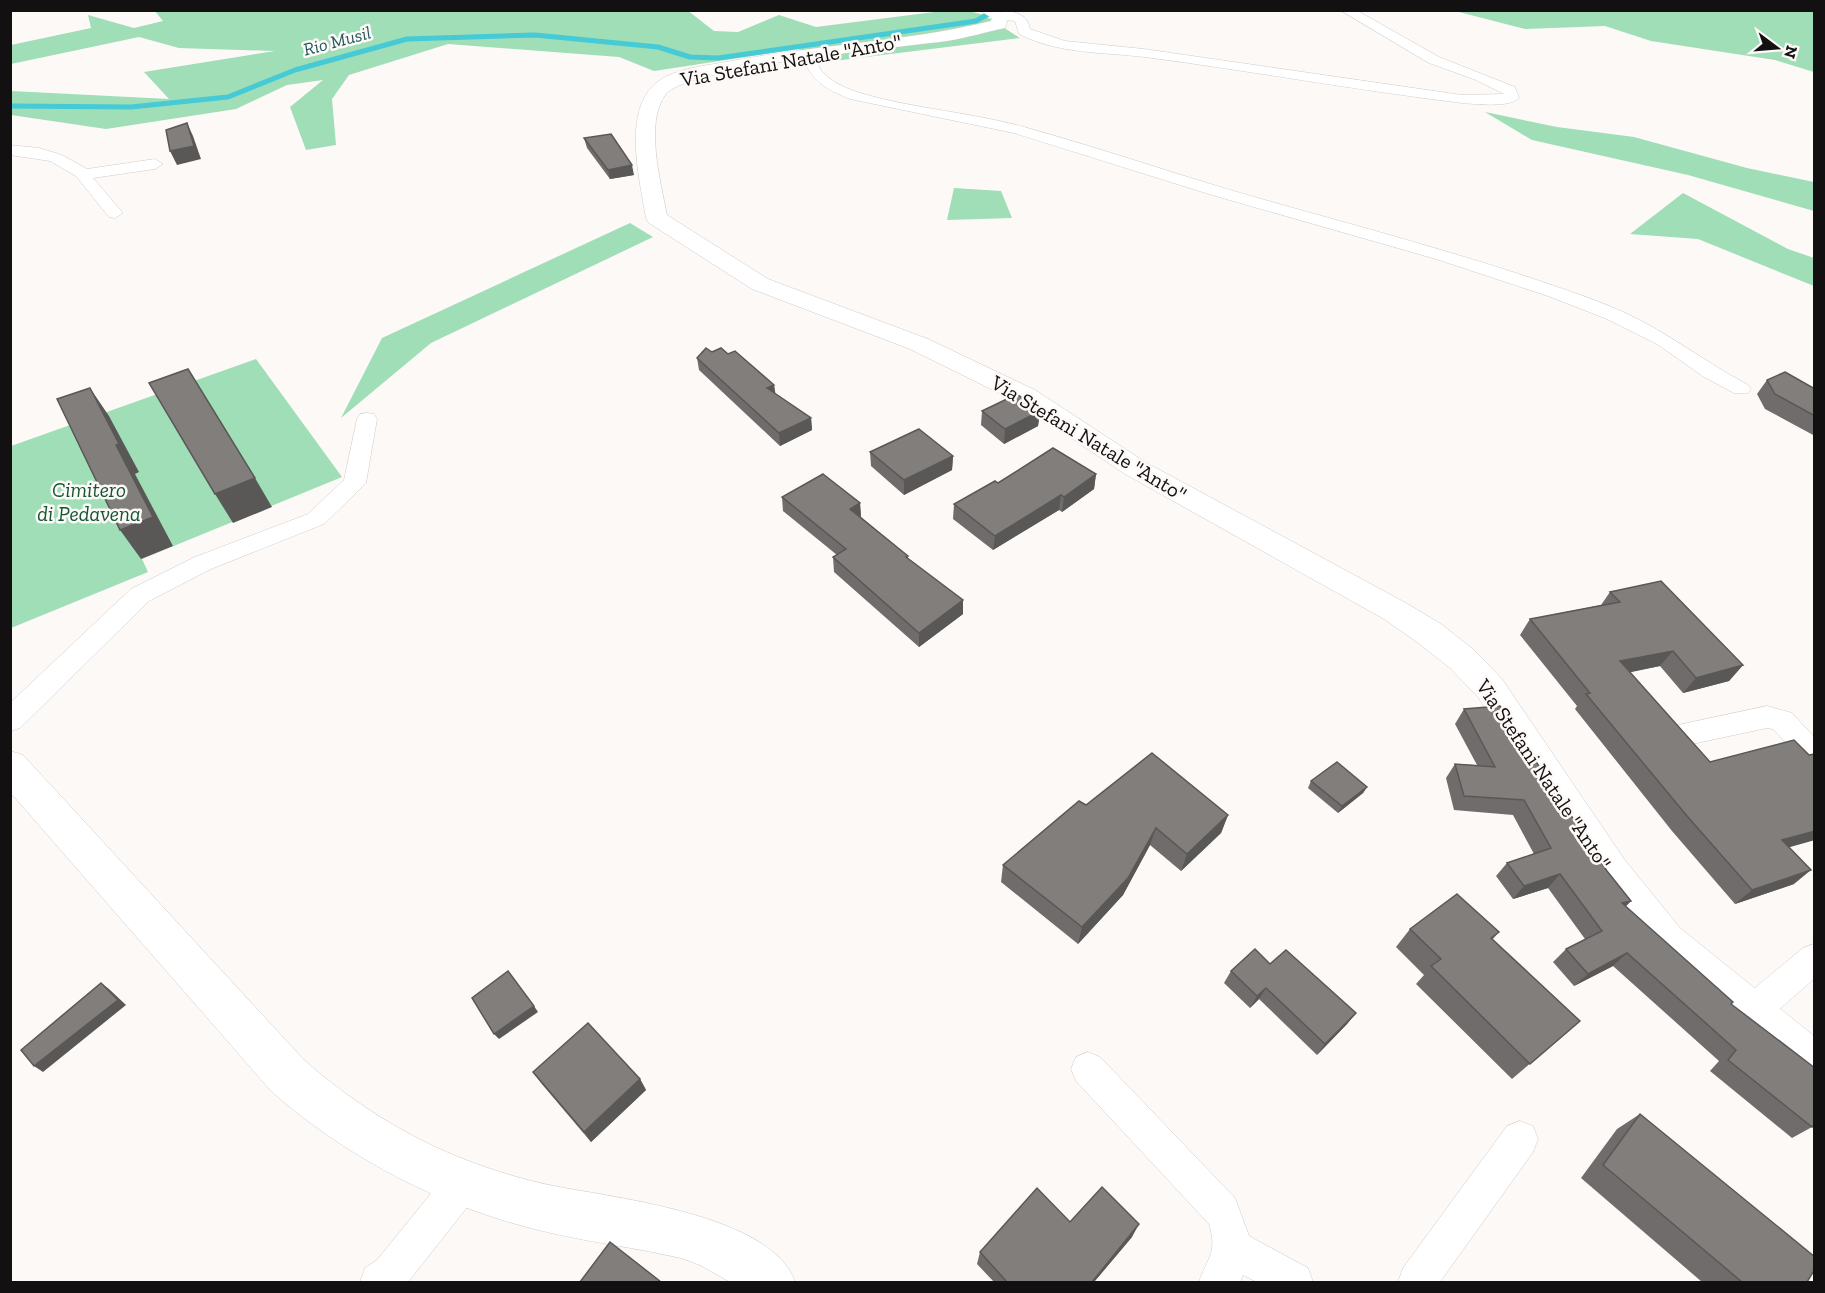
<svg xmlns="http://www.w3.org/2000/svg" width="1825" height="1293" font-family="'Zilla Slab',serif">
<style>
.green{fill:#9fdeb6}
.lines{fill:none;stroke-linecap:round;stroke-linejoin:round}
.stream{stroke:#45cad6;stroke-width:5}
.street-casing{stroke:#cfccca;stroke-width:1}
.secondary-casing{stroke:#cfccca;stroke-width:1}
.street{fill:#fff;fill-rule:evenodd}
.secondary{fill:#fff;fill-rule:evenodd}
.wall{fill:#6f6c6b}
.shaded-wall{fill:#5a5857}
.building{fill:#817e7c;stroke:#5a5857;stroke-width:1.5}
.labels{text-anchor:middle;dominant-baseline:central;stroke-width:5;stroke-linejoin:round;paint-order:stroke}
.far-water-label{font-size:18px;font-style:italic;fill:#1f575b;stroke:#fdf9f7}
.street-label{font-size:21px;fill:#121010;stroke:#fdf9f7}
.park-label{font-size:21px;font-style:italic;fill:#145534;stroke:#fdf9f7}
</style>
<rect width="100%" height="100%" fill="#fdf9f7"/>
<g class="green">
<path d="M154 10H687L714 31 738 32 779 15 816 27 942 11 965 10 984 15 1020 38 826 62 798 49 654 71 619 57 448 44 349 75 332 99 336 145 306 150 290 107 323 80 287 85 236 109 106 129 11 115V91L169 99 144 72 275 51 179 48 139 37 11 64V45L91 28 88 15 134 28 163 21Z"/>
<path d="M1455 11H1814V72L1775 60 1651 41 1605 26 1525 29Z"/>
<path d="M1485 112 1557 127 1634 137 1747 168 1814 182V211L1688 175 1532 140Z"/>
<path d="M954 188 1001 191 1012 218 947 220Z"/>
<path d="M1683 193 1788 249 1814 258V286L1698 239 1630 234Z"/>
<path d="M630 223 653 237 431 343 341 418 382 338Z"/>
<path d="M256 359 342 477 142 559 148 572 11 628V446Z"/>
</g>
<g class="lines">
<path class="stream" d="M10 106 131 107 228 97 295 70 407 39 535 35 658 47 690 57 718 58 976 21 995 10"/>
<g class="street-casing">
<g id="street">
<path d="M1340 10H1356L1439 57 1515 87 1519 98C1510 108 1476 104 1462 103 1356 90 1251 71 1145 57 1102 52 1058 54 1019 34L1015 21 997 19 995 16C1005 7 1028 12 1030 29L1065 41 1144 49 1462 95 1504 94 1476 80 1429 63Z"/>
<path d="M808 50C818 53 816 62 821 70 829 81 847 89 860 93 914 109 970 112 1024 127 1107 150 1189 179 1272 202 1354 225 1435 247 1516 273 1551 285 1587 296 1621 311 1666 331 1705 362 1748 385L1751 389 1748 393H1734L1704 377 1657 344 1607 319 1548 296 1436 259 1212 195 1014 133 850 99C823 88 812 81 801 54Z"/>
<path d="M10 145 39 148 62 155 87 169 155 159 163 164 155 169 93 178 123 213 115 218 109 217 76 176 50 161 10 155Z"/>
<path d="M367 413 374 414 377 419 366 483 324 524 211 569 149 601 20 728 10 731V703L131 589 195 557 308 514 344 480 357 419 360 414Z"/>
<path d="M1767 706 1792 713 1814 737V765L1804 762 1773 729 1767 728 1678 747 1668 744 1664 736 1668 728 1678 725Z"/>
<path d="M1814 944V979L1762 1024 1750 1029 1738 1024 1734 1013 1738 1002 1803 948Z"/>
<path d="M1088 1052 1100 1057 1235 1198 1249 1236 1308 1268 1313 1282H1257L1243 1275 1240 1282H1199C1207 1258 1218 1253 1209 1224L1076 1081 1071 1069 1076 1057Z"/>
<path d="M1520 1121 1533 1126 1538 1139 1533 1152 1440 1282H1398L1403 1268 1507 1126Z"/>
<path d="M463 1165 476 1170 481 1183 476 1196 408 1282H360L365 1268 377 1260 450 1170Z"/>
</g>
</g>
<g class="secondary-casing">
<g id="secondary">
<path d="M979 10 1007 13 1009 16 1005 28C986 32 966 38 947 41 902 47 688 67 666 94 644 122 661 183 667 215L768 279 928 339 1035 390 1145 462 1406 603 1441 624 1474 650 1502 679 1624 859 1680 928 1814 1036V1085L1798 1079 1735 1028 1652 954 1596 883 1478 697 1450 668 1417 642 1384 619 1125 474 1017 402 910 349 752 289 649 223 646 218C640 182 623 115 653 86 669 69 704 66 726 62 814 45 905 42 991 21L992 18Z"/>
<path d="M10 751 23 755 304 1060C352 1102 406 1137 466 1160 495 1171 524 1180 554 1186 615 1198 773 1215 795 1282H730L700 1265 681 1258C638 1248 594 1243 551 1233 448 1210 351 1161 272 1092L10 792Z"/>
</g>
</g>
<use href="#street" class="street"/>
<use href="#secondary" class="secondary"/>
</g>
<g class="wall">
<path d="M584 138 634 175 610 179 587 148Z"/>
<path d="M712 352 728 354 774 385 775 394 811 418 812 430 780 446 699 370 697 358Z"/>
<path d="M1767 380 1815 389V436L1765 409 1757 394Z"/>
<path d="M982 411H1040L1038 426 1004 444 981 425Z"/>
<path d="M870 452 953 456 952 470 904 495 871 466Z"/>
<path d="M1096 474 1094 489 1062 512 1059 510 993 550 953 519 954 504 998 483Z"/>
<path d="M782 497 860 503 861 517 908 556V559L963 614 919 647 834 572 833 557 837 555 783 511Z"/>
<path d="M1610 592 1743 665 1729 681 1683 693 1660 666 1629 672 1710 762 1790 848 1794 884 1735 904 1672 831 1575 709 1577 706 1520 635 1530 619 1601 605Z"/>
<path d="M1464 709 1607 871 1631 901 1626 906 1731 1004 1812 1127 1792 1138 1710 1071 1719 1061 1613 966 1574 986 1553 962 1566 949 1585 939 1548 888 1513 899 1496 876 1507 863 1534 854 1513 815 1454 810 1446 778 1455 764 1477 765 1455 724Z"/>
<path d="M1311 781 1367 787 1363 793 1338 813 1308 788Z"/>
<path d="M1086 805 1228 815 1221 833 1181 871 1150 845 1123 895 1078 944 1001 882 1003 865Z"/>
<path d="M1410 929 1499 932 1492 940 1580 1021 1512 1079 1416 984 1424 975 1396 947Z"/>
<path d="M1270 964 1356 1013 1347 1024 1317 1055 1259 999 1250 1008 1224 983 1231 971Z"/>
<path d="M533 1072 640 1079 646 1090 591 1142 541 1083Z"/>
<path d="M1640 1114 1807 1282H1702L1581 1178 1617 1129Z"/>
<path d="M1132 1237 1094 1282H994L977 1264 980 1252Z"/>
</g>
<g class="shaded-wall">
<path d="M187 123 193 136 201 159 177 165 170 151Z"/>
<path d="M632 165 634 175 610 179 608 170Z"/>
<path d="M774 385 776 397 767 388Z"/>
<path d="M90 388 109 416 139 472 135 474 173 546 141 559 120 530 116 445Z"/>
<path d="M1040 411 1038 426 1004 444 1005 429Z"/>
<path d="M811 418 812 430 780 446 779 433Z"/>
<path d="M953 456 952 470 904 495V480Z"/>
<path d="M1096 474 1094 489 1062 512 1064 497Z"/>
<path d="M255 478 272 507 233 523 215 494Z"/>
<path d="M1061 495 1059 510 993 550 995 536Z"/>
<path d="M860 503 861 518 850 509Z"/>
<path d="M963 600V614L919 647V633Z"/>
<path d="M1673 651 1660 666 1608 677 1620 661Z"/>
<path d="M1743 665 1729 681 1683 693 1696 678Z"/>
<path d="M1367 787 1363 793 1338 813 1342 806Z"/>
<path d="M1228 815 1221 833 1181 871 1187 854Z"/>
<path d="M1156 828 1150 845 1123 895 1078 944 1082 927Z"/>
<path d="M1815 831V840L1766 854 1782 840Z"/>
<path d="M1811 870 1794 884 1735 904 1752 890Z"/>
<path d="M1560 874 1548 888 1513 899 1524 886Z"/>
<path d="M1631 901 1618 914 1622 903Z"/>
<path d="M1627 953 1613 966 1574 986 1588 974Z"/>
<path d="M101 983 109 989 126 1005 43 1072 34 1066Z"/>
<path d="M1266 988 1259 999 1250 1008 1257 996Z"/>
<path d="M534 1006 538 1012 499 1039 494 1034Z"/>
<path d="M1356 1013 1347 1024 1317 1055 1325 1044Z"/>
<path d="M640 1079 646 1090 591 1142 584 1132Z"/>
<path d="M1139 1224 1132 1237 1094 1282H1092Z"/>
</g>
<g class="building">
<path d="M187 123 194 146 170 151 166 130Z"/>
<path d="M611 134 632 165 608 170 584 138Z"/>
<path d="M706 348 712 352 721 348 728 354 735 351 774 385 767 388 811 418 779 433 697 358Z"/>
<path d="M188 369 255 478 215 494 149 383Z"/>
<path d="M1785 372 1815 389V416L1775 394 1767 380Z"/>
<path d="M90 388 119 444 116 445 153 517 120 530 57 399Z"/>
<path d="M1017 394 1040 411 1005 429 982 411Z"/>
<path d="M919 429 953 456 904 480 870 452Z"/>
<path d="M1053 448 1096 474 1064 497 1061 495 995 536 954 504 995 481 998 483Z"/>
<path d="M823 474 860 503 850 509 908 556 906 557 963 600 919 633 833 557 846 549 782 497Z"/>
<path d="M1661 581 1743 665 1696 678 1673 651 1620 661 1710 762 1794 740 1809 755 1815 754V831L1782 840 1811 870 1752 890 1687 816 1586 694 1590 693 1530 619 1620 602 1610 592Z"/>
<path d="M1500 706 1607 871 1631 901 1622 903 1733 1002 1731 1004 1815 1068V1124L1812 1127 1728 1060 1736 1050 1627 953 1588 974 1566 949 1602 931 1560 874 1524 886 1507 863 1551 848 1524 800 1464 796 1455 764 1495 767 1464 709Z"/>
<path d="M1152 753 1228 815 1187 854 1156 828 1128 878 1082 927 1003 865 1079 801 1086 805Z"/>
<path d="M1337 762 1367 787 1342 806 1311 781Z"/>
<path d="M1457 894 1499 932 1491 938 1580 1021 1530 1064 1431 966 1441 959 1410 929Z"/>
<path d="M1255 949 1270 964 1286 950 1356 1013 1325 1044 1266 988 1257 996 1231 971Z"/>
<path d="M508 971 534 1006 494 1034 472 998Z"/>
<path d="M101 983 118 1000 34 1066 21 1050Z"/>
<path d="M588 1023 640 1079 584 1132 533 1072Z"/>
<path d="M1640 1114 1815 1257V1269L1807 1282H1742L1603 1165Z"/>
<path d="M1102 1187 1139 1224 1092 1282H1007L980 1252 1037 1188 1070 1222Z"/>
<path d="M610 1242 661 1282H580Z"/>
</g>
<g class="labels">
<g class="far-water-label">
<text transform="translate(337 41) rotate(-15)">Rio Musil</text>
</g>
<g class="street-label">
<text transform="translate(791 60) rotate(-10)">Via Stefani Natale "Anto"</text>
<text transform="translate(1089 438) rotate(31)">Via Stefani Natale "Anto"</text>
<text transform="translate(1544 774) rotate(56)">Via Stefani Natale "Anto"</text>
</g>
<g class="park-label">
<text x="89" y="489">Cimitero<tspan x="89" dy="24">di Pedavena</tspan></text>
</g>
</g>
<rect width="1825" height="1293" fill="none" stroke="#121010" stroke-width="24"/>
<g transform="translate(1777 48) rotate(106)" stroke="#fdf9f7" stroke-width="4.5" paint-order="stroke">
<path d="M0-4.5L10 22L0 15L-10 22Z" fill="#121010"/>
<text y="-9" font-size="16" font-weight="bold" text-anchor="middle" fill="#121010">N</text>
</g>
</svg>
